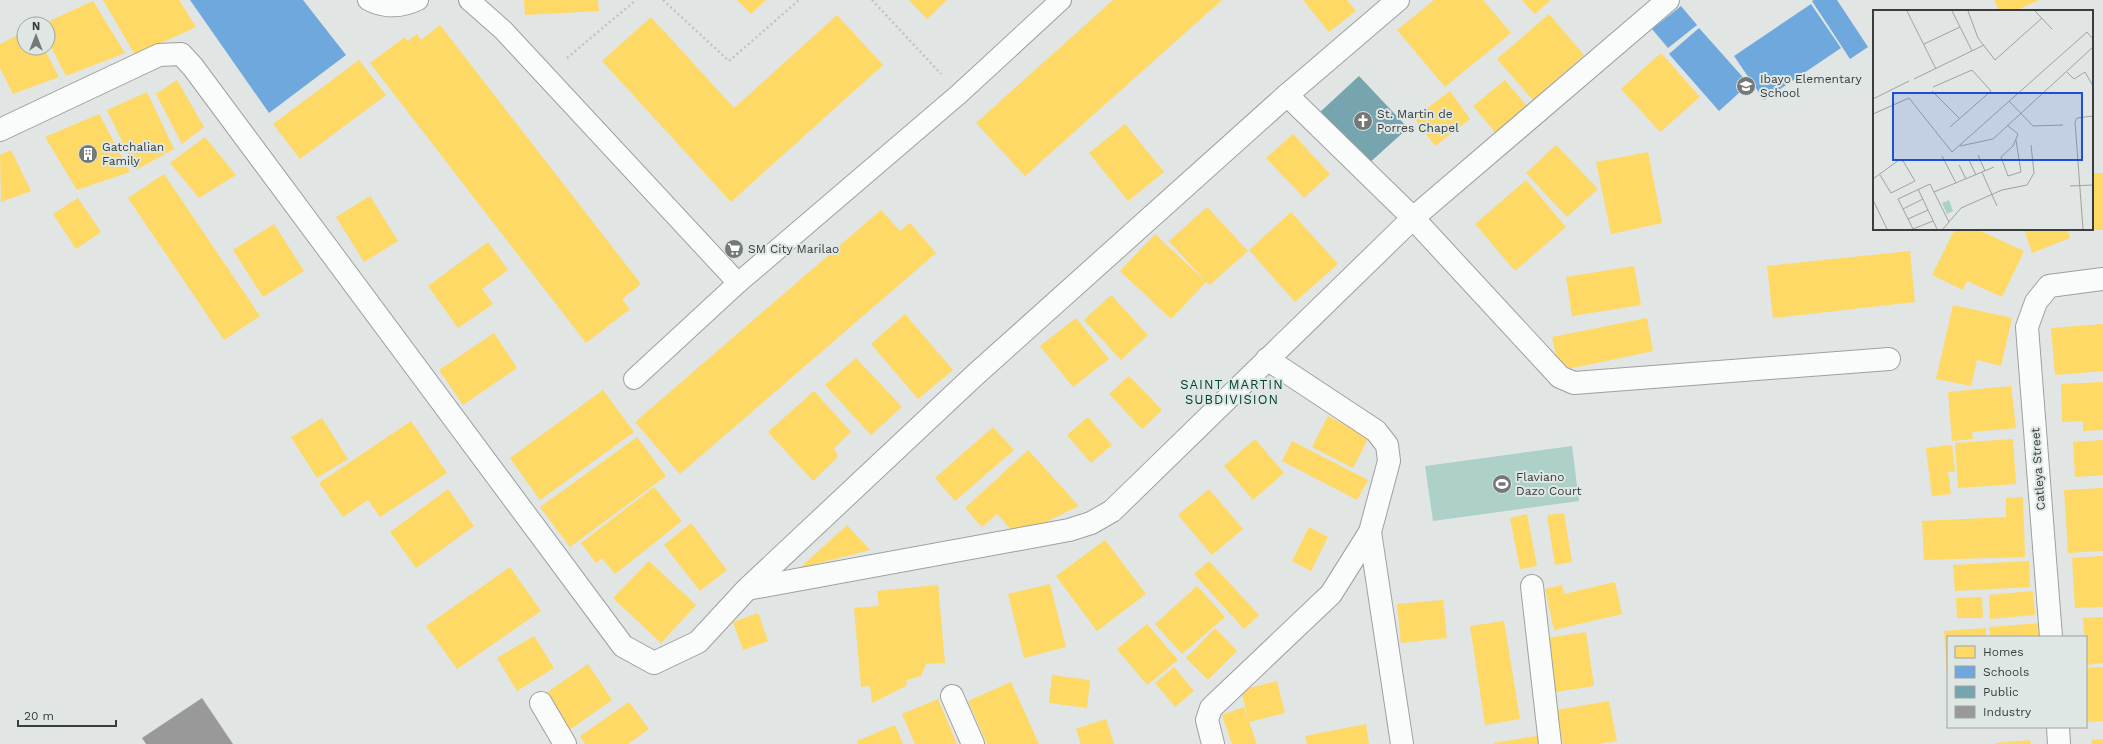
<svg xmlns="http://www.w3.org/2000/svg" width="2103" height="744" font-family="'Work Sans',sans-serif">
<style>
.green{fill:#add1c9}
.homes{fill:#ffd966}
.schools{fill:#6fa8dc}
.public{fill:#76a5af}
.industry{fill:#999}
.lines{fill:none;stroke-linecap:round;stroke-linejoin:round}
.service-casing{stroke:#9da09f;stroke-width:22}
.minor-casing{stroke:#9da09f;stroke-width:24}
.path{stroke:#c2c3c3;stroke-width:2.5;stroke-dasharray:2 3;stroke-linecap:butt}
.service{stroke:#fafbfb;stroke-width:20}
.minor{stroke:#fafbfb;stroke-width:22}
.labels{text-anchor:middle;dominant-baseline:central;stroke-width:4;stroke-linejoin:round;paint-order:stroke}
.poi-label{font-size:12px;fill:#393d3c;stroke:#dfe7e5;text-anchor:start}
.street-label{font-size:12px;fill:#393d3c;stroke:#dfe7e5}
.neighbourhood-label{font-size:13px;letter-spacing:1px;fill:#044138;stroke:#dfe7e5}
.inset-road{fill:none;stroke:#9ea2a1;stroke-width:1}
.view{fill:#1d4ed8;fill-opacity:0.15;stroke:#1d4ed8;stroke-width:2}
.inset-edge{fill:none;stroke:#393d3c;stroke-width:2}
</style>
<rect width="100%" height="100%" fill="#e1e5e4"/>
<path class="green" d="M1572 446 1579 501 1433 521 1425 466Z"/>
<g class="homes">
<path d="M103 0H179L196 27 135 55Z"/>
<path d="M524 0H598L599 11 525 15Z"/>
<path d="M737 0H766L751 14Z"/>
<path d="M909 0H947L927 19Z"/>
<path d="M1113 0H1222L1025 176 976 123Z"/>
<path d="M1303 0H1347L1356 11 1329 32Z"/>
<path d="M1434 0H1483L1511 33 1445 87 1397 30Z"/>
<path d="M1522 0H1551L1535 14Z"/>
<path d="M1994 0H2039L2015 11H1999Z"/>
<path d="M93 1 125 53 66 76 48 41V24H43Z"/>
<path d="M1549 14 1584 55 1533 100 1497 59Z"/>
<path d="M837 15 883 65 731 202 602 61 651 17 734 108Z"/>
<path d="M440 25 641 284 622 299 630 309 586 343 370 63 405 37 408 41 417 34 421 40Z"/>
<path d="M24 32V48H44L59 77 13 94 0 68V44Z"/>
<path d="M1661 53 1700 97 1660 132 1621 89Z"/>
<path d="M359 60 386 95 300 159 273 124Z"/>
<path d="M177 80 204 127 182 144 156 94Z"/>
<path d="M1505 80 1531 111 1500 138 1473 106Z"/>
<path d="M1450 91 1470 119 1435 146 1414 118Z"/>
<path d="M147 92 174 149 136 170 107 110Z"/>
<path d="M99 114 130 172 77 190 45 137Z"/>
<path d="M1125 124 1164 172 1128 201 1089 153Z"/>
<path d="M1293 134 1330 174 1304 198 1266 158Z"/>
<path d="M205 137 236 175 199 198 170 163Z"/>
<path d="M1556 145 1598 189 1567 217 1526 173Z"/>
<path d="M11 150 31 191 1 202 0 155Z"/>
<path d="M1648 152 1662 223 1611 234 1596 162Z"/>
<rect x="2092" y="173" width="11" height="57"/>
<path d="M164 174 260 316 224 340 128 198Z"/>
<path d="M1526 180 1566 227 1515 271 1475 224Z"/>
<path d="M370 196 398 241 364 262 336 217Z"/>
<path d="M78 198 101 232 76 249 53 214Z"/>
<path d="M1207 207 1248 251 1210 285 1206 282 1171 319 1120 271 1155 234 1205 281 1169 241Z"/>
<path d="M881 210 900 231 910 223 936 253 680 474 635 422Z"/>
<path d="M1291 212 1338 264 1295 302 1249 250Z"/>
<path d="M274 224 304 271 263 297 233 250Z"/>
<path d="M1955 229H1976L2024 251 2002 297 1967 281 1963 290 1932 275Z"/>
<path d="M2024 229H2067L2070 238 2032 253Z"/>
<path d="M488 242 508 270 482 289 493 304 458 328 428 286Z"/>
<path d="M1910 251 1915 302 1773 318 1767 266Z"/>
<path d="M1634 266 1641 305 1572 316 1566 277Z"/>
<path d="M1111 295 1148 335 1121 360 1084 320Z"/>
<path d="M1953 305 2012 318 2001 366 1977 360 1971 386 1936 379Z"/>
<path d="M905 314 953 370 918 399 871 344Z"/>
<path d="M1076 318 1109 359 1073 387 1040 346Z"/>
<path d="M1647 318 1653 351 1559 371 1552 337Z"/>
<path d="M2103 324V371L2055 375 2051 328Z"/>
<path d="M494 333 517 368 463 405 439 370Z"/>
<path d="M856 358 902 407 871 435 825 385Z"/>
<path d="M1129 376 1162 410 1142 429 1109 394Z"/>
<path d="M2103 382V430L2083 431V421L2062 422 2061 384Z"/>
<path d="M2011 386 2016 428 1972 432 1973 439 1952 441 1948 392Z"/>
<path d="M603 390 634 432 540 500 510 458Z"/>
<path d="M814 391 851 432 834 448 838 457 813 481 768 432Z"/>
<path d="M1328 416 1369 437 1353 468 1312 447Z"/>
<path d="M1088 417 1112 445 1091 463 1067 435Z"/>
<path d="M322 418 348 459 317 478 291 437Z"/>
<path d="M411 421 447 473 380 517 368 500 343 517 319 483Z"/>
<path d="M993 427 1014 450 955 501 935 478Z"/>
<path d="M637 437 666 476 570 547 540 507Z"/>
<path d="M1255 439 1284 473 1253 500 1224 466Z"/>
<path d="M2013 439 2016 484 1958 488 1955 443Z"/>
<path d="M2103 440V475L2075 477 2073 442Z"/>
<path d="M1292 441 1368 480 1357 500 1282 461Z"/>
<path d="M1952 445 1955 472H1948L1951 494 1932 496 1926 448Z"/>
<path d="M1028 450 1079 506 1017 536 997 514 982 527 965 508Z"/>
<path d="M654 487 682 521 615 574 602 558 596 563 581 543Z"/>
<path d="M2103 488V551L2068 553 2064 490Z"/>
<path d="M448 489 474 526 416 568 390 532Z"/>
<path d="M1209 489 1243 529 1212 555 1178 515Z"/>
<path d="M2023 497 2025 557 1924 560 1922 521 2006 517V498Z"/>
<path d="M1564 513 1572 562 1555 565 1547 515Z"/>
<path d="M1527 514 1537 566 1520 569 1510 518Z"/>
<path d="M691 523 727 570 700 591 664 545Z"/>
<path d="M847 525 870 550 800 568Z"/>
<path d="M1309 527 1328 537 1311 571 1292 561Z"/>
<path d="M1105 540 1146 594 1097 631 1056 576Z"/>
<path d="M2103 556V607L2075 608 2072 558Z"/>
<path d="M649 561 696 605 661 643 613 598Z"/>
<path d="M1209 561 1259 615 1244 629 1194 574Z"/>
<path d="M2029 561 2030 587 1955 591 1953 565Z"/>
<path d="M510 567 541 611 457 669 426 626Z"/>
<path d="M1615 582 1622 614 1554 630 1545 589 1562 585 1564 594Z"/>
<path d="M1050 584 1066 647 1024 658 1008 594Z"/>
<path d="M938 585 945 663 926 664 921 676 907 680 906 686 872 703 870 686 861 687 854 608 879 606 877 591Z"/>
<path d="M1197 586 1225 617 1182 654 1155 624Z"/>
<path d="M2033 591 2035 615 1990 619 1989 595Z"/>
<path d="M1982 597 1983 618H1957L1956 598Z"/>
<path d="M1443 600 1447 638 1401 643 1397 604Z"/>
<path d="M758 613 768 641 743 650 733 622Z"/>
<path d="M2103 617V663L2087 665 2083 618Z"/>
<path d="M1504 621 1520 719 1485 725 1470 626Z"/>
<path d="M2042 623 2044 637H1990L1989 627Z"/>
<path d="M1147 624 1178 660 1147 685 1117 649Z"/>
<path d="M1215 628 1237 651 1208 680 1186 658Z"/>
<path d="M1986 628V637H1948V675H1947L1944 631Z"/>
<path d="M1586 632 1594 686 1555 692 1547 638Z"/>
<path d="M534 636 554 668 517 691 497 658Z"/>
<path d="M588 664 612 700 568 731 543 695Z"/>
<path d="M1174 667 1194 691 1175 707 1155 683Z"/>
<path d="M2103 667V721L2086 722V668Z"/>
<path d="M1052 675 1090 680 1087 708 1049 703Z"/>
<path d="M1277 681 1285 713 1249 722 1257 744H1232L1222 715 1244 707 1248 718 1241 690Z"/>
<path d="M1011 682 1039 744H987L968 701Z"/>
<path d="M938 699 957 744H915L902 714Z"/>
<path d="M1609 701 1617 741 1598 744H1563L1556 710Z"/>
<path d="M629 702 649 729 628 744H585L580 736Z"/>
<path d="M1106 719 1114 744H1081L1076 729Z"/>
<path d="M1366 724 1369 744H1307L1305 736Z"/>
<path d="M895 725 903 744H858L857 741Z"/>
<path d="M1537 736 1539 744H1494V743Z"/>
<path d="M2103 739V744H2092L2091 740Z"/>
<path d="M2030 740 2031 744H1995V743Z"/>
</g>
<g class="schools">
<path d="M190 0H303L346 55 269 113Z"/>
<path d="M1814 0H1837L1868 47 1850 59 1812 1Z"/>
<path d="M1811 4 1841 48 1764 100 1734 56Z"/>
<path d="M1681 6 1697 25 1668 48 1652 29Z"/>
<path d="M1699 28 1749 84 1719 111 1669 54Z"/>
</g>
<path class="public" d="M1359 76 1408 128 1367 165 1319 113Z"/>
<path class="industry" d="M202 698 233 744H146L142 738Z"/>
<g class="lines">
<g class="service-casing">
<g id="service">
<path d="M368 0C384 9 402 8 418 0"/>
<path d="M469 0 503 30 738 283"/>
<path d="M634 379 738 283 959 94 1061 0"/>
</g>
</g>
<g class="minor-casing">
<g id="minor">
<path d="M1287 95 1413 218 1560 377 1574 383 1889 359"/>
<path d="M0 130 159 55 181 54 193 67 623 646 654 663 698 642 747 589 975 375 1287 95 1398 0"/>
<path d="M1370 532 1402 744"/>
<path d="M1532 586 1550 744"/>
<path d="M747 589 1069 530 1091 523 1112 511 1413 218 1668 0"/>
<path d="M2051 637 2027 327 2036 302 2049 286 2103 279"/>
<path d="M952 696 973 744"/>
<path d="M541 703 565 744"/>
<path d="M2058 727 2059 744"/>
<path d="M1213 744 1207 720 1211 708 1331 594 1370 532 1389 461 1387 445 1376 431 1267 359"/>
</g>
</g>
<g class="path">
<path d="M663 0 729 61 799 0"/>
<path d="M872 0 941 74"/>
<path d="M567 58 636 0"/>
</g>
<use href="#service" class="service"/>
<use href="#minor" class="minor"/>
</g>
<defs>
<g id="school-disc" transform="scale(1)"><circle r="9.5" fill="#747877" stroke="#dfe7e5"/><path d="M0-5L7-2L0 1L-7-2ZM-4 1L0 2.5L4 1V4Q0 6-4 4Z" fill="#fff"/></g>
<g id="church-disc" transform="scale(1)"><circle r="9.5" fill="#747877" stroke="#dfe7e5"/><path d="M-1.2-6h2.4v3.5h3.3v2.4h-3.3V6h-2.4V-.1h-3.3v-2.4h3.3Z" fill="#fff"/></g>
<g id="building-disc" transform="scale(1)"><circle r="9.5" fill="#747877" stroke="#dfe7e5"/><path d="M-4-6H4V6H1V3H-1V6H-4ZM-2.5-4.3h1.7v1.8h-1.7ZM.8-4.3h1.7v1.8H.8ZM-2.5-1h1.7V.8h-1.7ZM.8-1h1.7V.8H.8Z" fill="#fff"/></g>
<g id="supermarket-disc" transform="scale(1)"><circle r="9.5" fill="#747877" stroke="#dfe7e5"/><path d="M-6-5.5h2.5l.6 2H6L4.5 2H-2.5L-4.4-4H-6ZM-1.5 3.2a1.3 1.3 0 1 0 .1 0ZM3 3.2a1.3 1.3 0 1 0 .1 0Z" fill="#fff"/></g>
<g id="stadium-disc" transform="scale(1)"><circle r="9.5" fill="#747877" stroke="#dfe7e5"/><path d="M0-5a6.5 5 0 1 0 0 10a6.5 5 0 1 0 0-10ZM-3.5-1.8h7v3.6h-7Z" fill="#fff"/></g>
</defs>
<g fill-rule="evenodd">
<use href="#school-disc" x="1746" y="86"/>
<use href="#church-disc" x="1363" y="121"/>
<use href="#building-disc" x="88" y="154"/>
<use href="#supermarket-disc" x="734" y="249"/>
<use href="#stadium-disc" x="1502" y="484"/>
</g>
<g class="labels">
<g class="poi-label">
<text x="1760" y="79">Ibayo Elementary<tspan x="1760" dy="14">School</tspan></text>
<text x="1377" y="114">St. Martin de<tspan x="1377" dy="14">Porres Chapel</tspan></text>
<text x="102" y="147">Gatchalian<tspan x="102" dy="14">Family</tspan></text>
<text x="748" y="249">SM City Marilao</text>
<text x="1516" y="477">Flaviano<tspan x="1516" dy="14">Dazo Court</tspan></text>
</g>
<g class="street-label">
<text transform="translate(2038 469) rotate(-94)">Catleya Street</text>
</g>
<g class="neighbourhood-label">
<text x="1232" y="384">SAINT MARTIN<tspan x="1232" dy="15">SUBDIVISION</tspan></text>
</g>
</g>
<g transform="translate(1873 10)">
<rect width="220" height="220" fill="#e1e5e4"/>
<path d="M76 190 80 201 74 204 69 193Z" fill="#add1c9"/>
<path class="inset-road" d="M34 1 63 59M79 1 99 41M95 1 105 28 122 50 169 8M162 1 179 19M51 34 87 17M194 62 201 69 212 62 220 76M41 69 111 35M60 77 99 60 118 81 77 117M59 81 86 108M0 89 36 71M136 91 160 116 190 115M0 104 36 88 79 142 214 22 220 29M134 115 145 124 140 136 128 147 135 166 148 162 143 130M87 136 120 129 220 37M105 145 112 161M69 146 83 173M96 150 103 165M86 155 93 169M109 162 124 196M0 169 26 150 30 151 42 171 18 183 7 165M197 176 220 175M45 179 64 219M61 182 121 157M0 190 14 219M30 199 50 189M35 209 55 200M60 211 40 219 25 189 57 174 76 212M70 219 88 198 129 180 154 175 161 163 158 135M210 219 202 112 204 108 220 106"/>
<path class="view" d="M20 83H209V150H20Z"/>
<rect width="220" height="220" class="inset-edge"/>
</g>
<rect x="1947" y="636" width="140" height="92" fill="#dfe7e5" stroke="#9da3a1"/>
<rect x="1955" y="646" width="20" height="12" fill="#ffd966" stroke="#9da3a1"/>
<text x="1983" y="656" font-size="12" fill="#393d3c">Homes</text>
<rect x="1955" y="666" width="20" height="12" fill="#6fa8dc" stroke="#9da3a1"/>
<text x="1983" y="676" font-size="12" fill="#393d3c">Schools</text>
<rect x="1955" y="686" width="20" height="12" fill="#76a5af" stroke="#9da3a1"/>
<text x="1983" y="696" font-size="12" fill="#393d3c">Public</text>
<rect x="1955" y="706" width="20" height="12" fill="#999999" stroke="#9da3a1"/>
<text x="1983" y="716" font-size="12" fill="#393d3c">Industry</text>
<g transform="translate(36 36)"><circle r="19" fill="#dfe7e5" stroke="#9da3a1"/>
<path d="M0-3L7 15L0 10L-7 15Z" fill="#747877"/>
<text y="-6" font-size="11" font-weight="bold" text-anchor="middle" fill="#393d3c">N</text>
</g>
<path d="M18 720v6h98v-6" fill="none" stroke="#393d3c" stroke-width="2"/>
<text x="24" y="720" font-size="12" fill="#393d3c" stroke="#dfe7e5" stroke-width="3" paint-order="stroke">20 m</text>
</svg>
